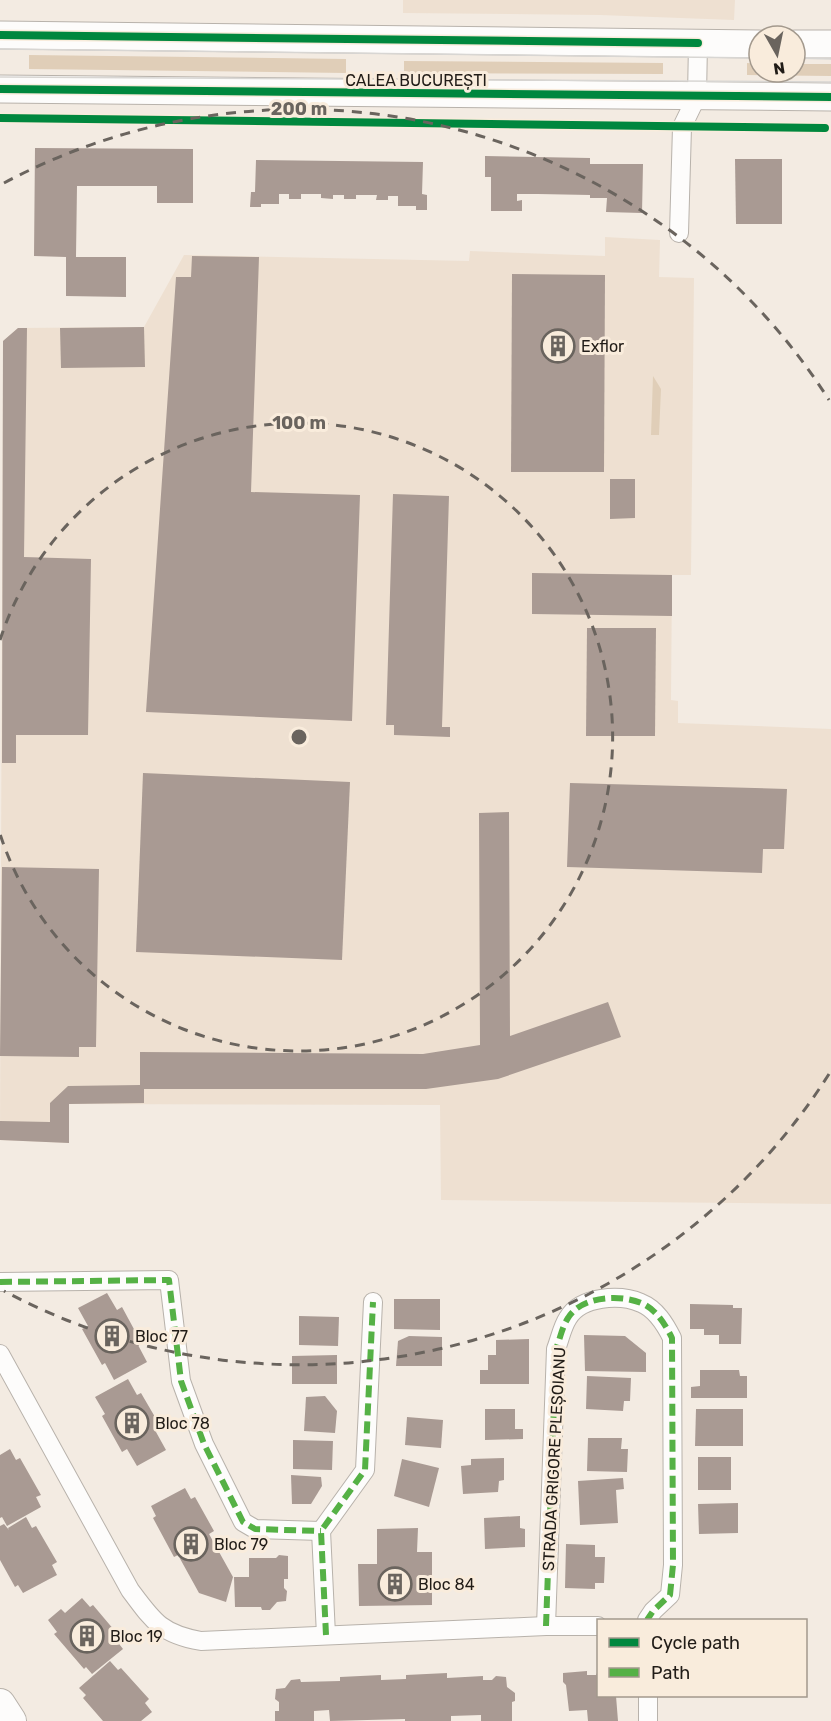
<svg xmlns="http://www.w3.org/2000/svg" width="831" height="1721" font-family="Rubik,sans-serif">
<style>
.built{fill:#eee0d1}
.green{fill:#e0ceb8}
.building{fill:#a99a93}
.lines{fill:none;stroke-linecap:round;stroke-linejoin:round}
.minor-casing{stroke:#b8b2ab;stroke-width:20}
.secondary-casing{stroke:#b8b2ab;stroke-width:29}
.primary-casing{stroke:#b8b2ab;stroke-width:32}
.minor{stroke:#fdfcfb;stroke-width:18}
.secondary{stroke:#fdfcfb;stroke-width:27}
.primary{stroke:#fdfcfb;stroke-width:30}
.tram{stroke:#d8d6d3;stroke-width:1.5}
.quiet{stroke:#55b145;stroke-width:6;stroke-dasharray:12 6;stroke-linecap:butt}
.cycleway-casing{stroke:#f9ecdc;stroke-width:11}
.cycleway{stroke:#00873e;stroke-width:8}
.ring{fill:none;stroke:#6a645e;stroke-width:3;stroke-dasharray:10 8}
.labels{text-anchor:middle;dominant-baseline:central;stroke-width:6;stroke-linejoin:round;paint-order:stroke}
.street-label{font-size:16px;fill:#211c17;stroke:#f9ecdc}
.poi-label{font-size:16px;fill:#211c17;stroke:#f9ecdc;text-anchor:start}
.centre{fill:#6a645e;stroke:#f9ecdc;stroke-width:3}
.ring-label{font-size:18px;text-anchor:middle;font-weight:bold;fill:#6a645e;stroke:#f9ecdc;stroke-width:6;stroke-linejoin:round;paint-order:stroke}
</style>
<rect width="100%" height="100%" fill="#f3ebe2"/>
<g class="built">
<path d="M403 0H735L734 20 600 15 403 13Z"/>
<path d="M605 237 660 240 659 277 694 278 691 575H672L671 700 678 701V723L831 729V1204L441 1200 440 1105 69 1104V1143L0 1140 3 341 18 328 144 327 184 255 469 261 470 251 605 256Z"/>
</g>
<g class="green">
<path d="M29 55 346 59V73L29 69Z"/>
<path d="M404 61 663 63V74L404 73Z"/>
<path d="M747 63 759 64V72H795V64H831V76L747 75Z"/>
<path d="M653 376 661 389 659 435H651Z"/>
</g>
<g class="building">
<path d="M35 148 193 149V203H157V186H77L76 257H126V297L66 296V257L34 256Z"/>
<path d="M485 156 590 158V164H643L642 213 606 212 607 198H590V195L538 194H517V201L522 200V211H491V177H485Z"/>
<path d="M735 159H782V224H736Z"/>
<path d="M256 160 423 162 422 194 427 195V210H416V206H398V196H388V200H376L377 195H356V199H344V195H333V199L321 198V194H301V199H289V194H279V204H261V207H250L251 192H255Z"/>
<path d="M192 256 259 257 251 492 360 495 352 721 146 712 176 277H191Z"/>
<path d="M512 274 605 275 604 472H511Z"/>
<path d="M144 327 145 367 61 368 60 328Z"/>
<path d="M18 328H27L24 557 91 559 88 735H16V763H2L3 341Z"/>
<path d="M610 479H635V518L610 519Z"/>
<path d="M393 494 449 496 442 727H450V737L394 735V725H386Z"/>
<path d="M532 573 672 575V616L532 614Z"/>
<path d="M587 628H656L655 736H586Z"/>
<path d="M143 773 350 782 342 960 136 952Z"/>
<path d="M570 783 787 789 784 849H763L762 873 567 867Z"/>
<path d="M509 812 510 1036 608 1002 621 1037 498 1079 426 1089H144V1103L69 1104V1143L0 1140V1121L50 1122V1103L68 1086 140 1085V1052L423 1054 480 1045 479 813Z"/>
<path d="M2 867 99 869 96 1047H79V1057L0 1056Z"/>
<path d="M107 1293 117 1310 122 1307 142 1344 138 1345 147 1362 114 1380 105 1363 102 1365 82 1329 88 1326 78 1308Z"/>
<path d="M394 1299H440V1330L394 1329Z"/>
<path d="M690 1304 733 1305V1308H742L741 1344H719V1335H704V1329H690Z"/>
<path d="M299 1316 339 1317 338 1346 299 1345Z"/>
<path d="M584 1335 625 1336 646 1353V1372L585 1371Z"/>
<path d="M409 1336 442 1337V1366H396L398 1341Z"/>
<path d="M529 1339V1384H480V1370H488V1355H496V1340Z"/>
<path d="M337 1355V1384H292V1356Z"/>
<path d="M700 1370H739L740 1376H747V1398H691V1387L700 1386Z"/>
<path d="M587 1376 631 1378 630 1401H624L623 1411 586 1409Z"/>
<path d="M128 1379 137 1395 141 1393 162 1429 156 1432 166 1450 137 1466 127 1449 122 1452 102 1416 105 1414 95 1397Z"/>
<path d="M325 1396 337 1411 335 1433 304 1431 306 1397Z"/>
<path d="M485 1409H515V1429H523V1439L485 1440Z"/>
<path d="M696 1409H743V1446H695Z"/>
<path d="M407 1417 443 1420 441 1448 405 1445Z"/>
<path d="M588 1438H622L621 1449H628L627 1472 587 1471Z"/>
<path d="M293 1440 333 1441 332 1470 293 1469Z"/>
<path d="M10 1449 16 1460 20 1458 41 1495 36 1497 41 1507 7 1526 2 1517 0 1518V1455Z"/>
<rect x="698" y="1457" width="33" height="33"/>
<path d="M504 1458V1480L499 1481 498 1492 463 1494 461 1466 471 1465V1459Z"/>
<path d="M402 1459 439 1468 429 1507 394 1496Z"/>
<path d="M291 1475 321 1477 322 1486 311 1504H292Z"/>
<path d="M623 1478 624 1489 616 1490 618 1523 580 1525 578 1481Z"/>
<path d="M185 1488 191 1499 195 1497 214 1531 209 1534 233 1577 226 1602 199 1593 178 1555 174 1557 153 1518 156 1516 151 1506Z"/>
<path d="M738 1503V1533L699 1534 698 1504Z"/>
<path d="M520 1516V1528L525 1529V1547L485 1549 484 1518Z"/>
<path d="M26 1517 32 1528 36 1526 57 1562 52 1565 57 1575 23 1593 18 1585 15 1587 0 1560V1526L4 1524 9 1530 8 1528Z"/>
<path d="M418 1528 417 1552H432V1605L359 1606 358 1564H377V1529Z"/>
<path d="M566 1544 595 1545V1557H605L604 1583H595V1589L565 1588Z"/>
<path d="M279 1555 288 1556V1579H284V1588L287 1591 286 1601 277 1602 270 1610H262L261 1607H235L234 1577H249V1558H276Z"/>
<path d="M82 1598 90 1607 93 1605 120 1637 116 1640 123 1649 92 1674 86 1667 84 1669 54 1634 57 1632 48 1620 61 1609 65 1613Z"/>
<path d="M110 1661 118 1670 121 1668 149 1699 145 1703 152 1712 141 1721H103L83 1698 86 1695 79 1688Z"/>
<path d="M587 1671V1675H596L598 1671V1696H616L618 1721H588L587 1710 569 1711 566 1685 563 1682V1673Z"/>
<path d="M447 1673V1678L483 1676V1680H492L496 1676 506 1677 507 1687 515 1693V1701L512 1702V1721H481V1715L451 1716V1721H405V1719L330 1721 329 1710 314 1711V1721H275V1711H279V1702L275 1699 276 1689 285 1688 291 1680 300 1679 301 1682 340 1681V1677L381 1675V1680L406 1679V1675Z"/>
</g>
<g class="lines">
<g class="minor-casing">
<g id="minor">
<path d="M679 233 682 127 697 96 698 43"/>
<path d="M0 1282 169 1280 181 1381 204 1444 243 1522 255 1529 321 1531"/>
<path d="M0 1354 130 1590C153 1621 161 1634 201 1641L546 1626H598"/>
<path d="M546 1626 556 1349C560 1339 562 1327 568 1318 581 1296 620 1294 641 1303 656 1309 665 1324 672 1338L673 1565 670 1595 653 1611 647 1620"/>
<path d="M326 1635 321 1531 365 1470 373 1302"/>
<path d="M648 1696V1721"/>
</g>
</g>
<g class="secondary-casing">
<g id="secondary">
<path d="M0 35 759 44"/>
<path d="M795 44H831"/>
<path d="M0 89 831 97"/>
</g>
</g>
<g class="primary-casing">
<path id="primary" d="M0 1704 11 1721"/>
</g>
<use href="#minor" class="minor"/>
<use href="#secondary" class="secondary"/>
<use href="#primary" class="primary"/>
<g class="tram">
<path d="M0 49 759 58"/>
<path d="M795 58 831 59"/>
<path d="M0 77 831 82"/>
</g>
<g class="quiet">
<path d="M0 1282 169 1280 181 1381 204 1444 243 1522 255 1529 321 1531"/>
<path d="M546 1626 556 1349C560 1339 562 1327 568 1318 581 1296 620 1294 641 1303 656 1309 665 1324 672 1338L673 1565 670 1595 653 1611 647 1620"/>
<path d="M326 1635 321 1531 365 1470 373 1302"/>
</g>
<g class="cycleway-casing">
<g id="cycleway">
<path d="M0 35 698 43"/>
<path d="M0 89 831 97"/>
<path d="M0 118 825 128"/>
</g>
</g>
<use href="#cycleway" class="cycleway"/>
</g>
<g class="ring">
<path d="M0 640A314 314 0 1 1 0 834"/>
<path d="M829 1074A628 628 0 0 1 4 1291M4 183A628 628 0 0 1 829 400"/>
</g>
<defs>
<g id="building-ring" transform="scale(1.725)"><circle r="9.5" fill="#f9ecdc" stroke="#6a645e" stroke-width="1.5"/><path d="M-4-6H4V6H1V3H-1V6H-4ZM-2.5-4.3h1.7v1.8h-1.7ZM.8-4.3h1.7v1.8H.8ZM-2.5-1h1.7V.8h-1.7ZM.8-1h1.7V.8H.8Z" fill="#6a645e"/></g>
</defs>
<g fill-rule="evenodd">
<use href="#building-ring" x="558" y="346"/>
<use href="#building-ring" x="112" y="1336"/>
<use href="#building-ring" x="132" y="1423"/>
<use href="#building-ring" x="191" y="1544"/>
<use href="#building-ring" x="395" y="1584"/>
<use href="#building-ring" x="87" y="1636"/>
</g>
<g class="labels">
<g class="street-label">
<text x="416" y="80">CALEA BUCUREȘTI</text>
<text transform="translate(554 1459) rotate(-87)">STRADA GRIGORE PLEȘOIANU</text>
</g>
<g class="poi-label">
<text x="581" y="346">Exflor</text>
<text x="135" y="1336">Bloc 77</text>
<text x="155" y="1423">Bloc 78</text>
<text x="214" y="1544">Bloc 79</text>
<text x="418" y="1584">Bloc 84</text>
<text x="110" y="1636">Bloc 19</text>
</g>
</g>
<circle cx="299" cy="737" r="9" class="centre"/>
<g class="ring-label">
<text x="299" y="115">200 m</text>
<text x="299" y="429">100 m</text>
</g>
<rect x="597" y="1619" width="210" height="78" fill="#f9ecdc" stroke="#a3998d" stroke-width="1.5"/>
<rect x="609" y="1638" width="30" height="9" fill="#00873e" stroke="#a3998d" stroke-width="1.5"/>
<text x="651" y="1649" font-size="18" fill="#211c17">Cycle path</text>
<rect x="609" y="1668" width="30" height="9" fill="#55b145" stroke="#a3998d" stroke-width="1.5"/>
<text x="651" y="1679" font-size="18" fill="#211c17">Path</text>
<g transform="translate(777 54) rotate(171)"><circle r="28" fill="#f9ecdc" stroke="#a3998d" stroke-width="1.5"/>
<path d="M0-4.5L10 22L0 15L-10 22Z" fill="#6a645e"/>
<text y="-9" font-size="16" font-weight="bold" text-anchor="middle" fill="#211c17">N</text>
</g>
</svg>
